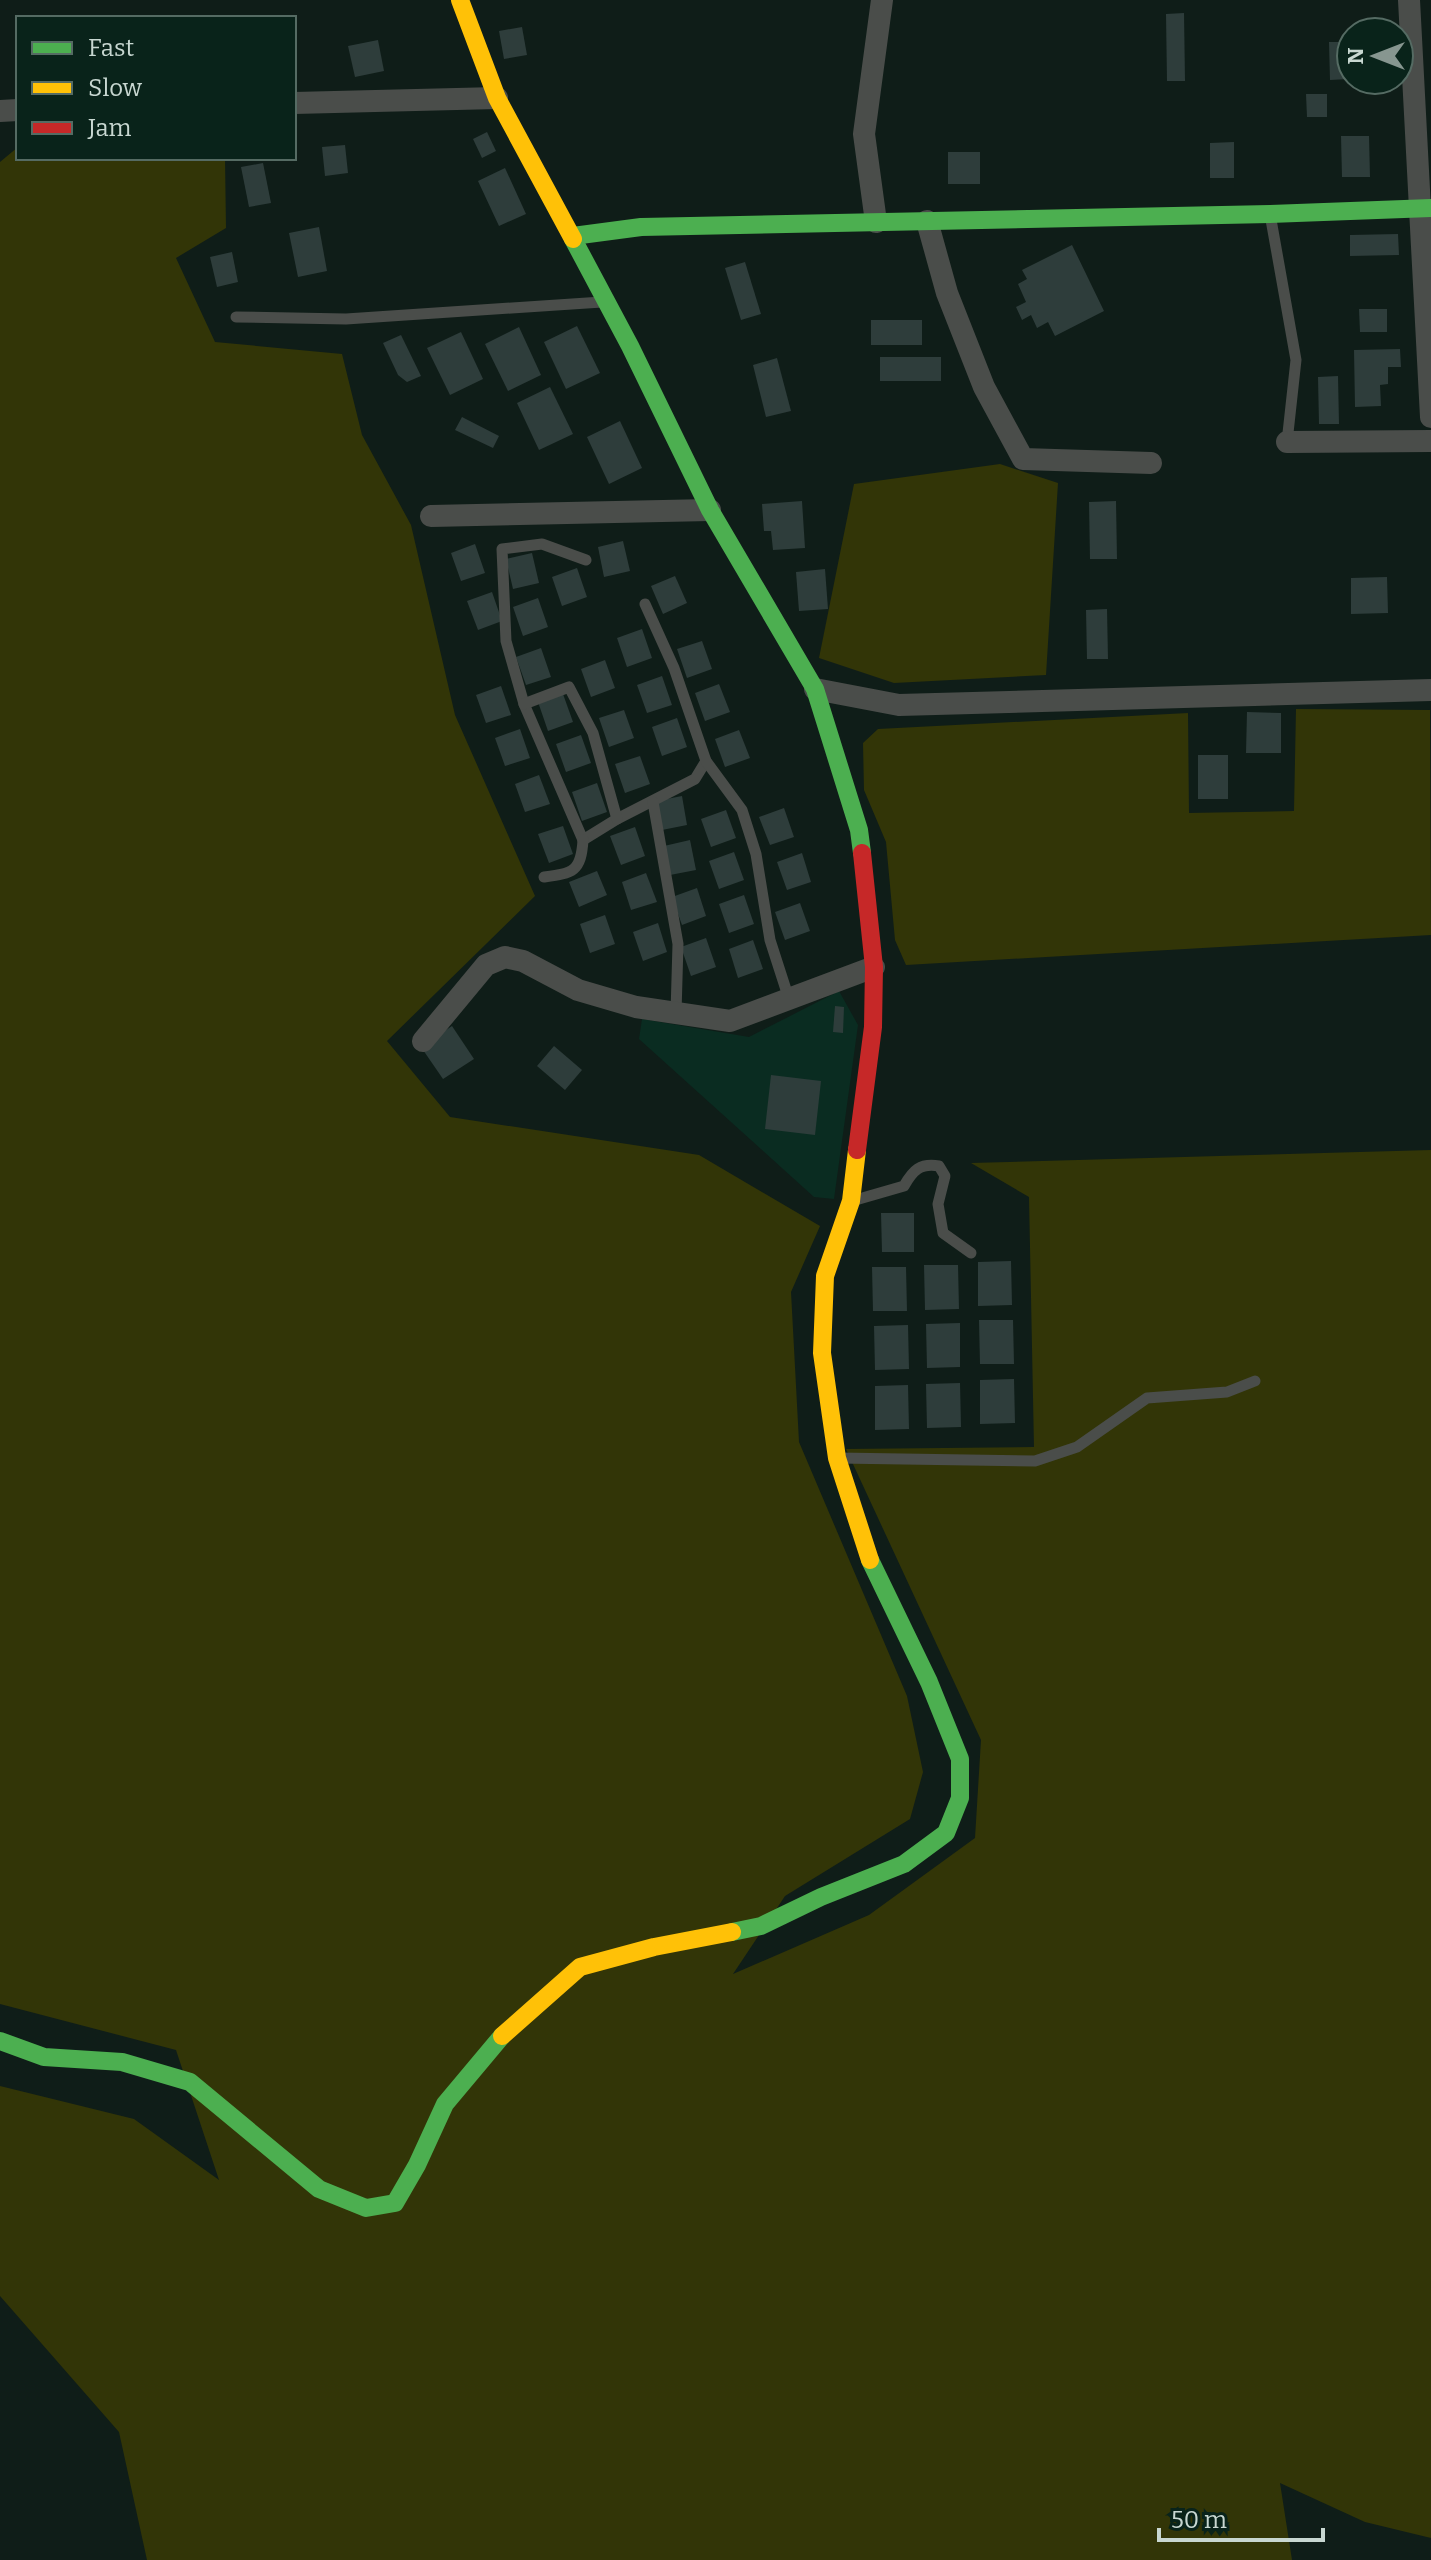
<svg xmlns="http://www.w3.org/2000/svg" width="1431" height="2560" font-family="Bitter,serif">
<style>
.built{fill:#0a2c21}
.green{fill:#323507}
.building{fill:#2e3d3b}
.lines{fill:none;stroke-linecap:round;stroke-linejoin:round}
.lane{stroke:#4a4d4a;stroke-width:11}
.street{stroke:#4a4d4a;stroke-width:22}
.fast{stroke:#4caf50;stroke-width:18}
.slow{stroke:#ffc107;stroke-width:18}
.jam{stroke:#c62828;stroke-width:18}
</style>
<rect width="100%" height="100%" fill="#0f1d18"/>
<path class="built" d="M839 991 858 1025 834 1199 814 1197 639 1039 642 1019 749 1037Z"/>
<g class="green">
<path d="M18 147V158H225L226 228 176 258 215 342 342 354 362 435 411 525 455 715 535 896 387 1041 450 1117 699 1155 820 1226 791 1292 799 1442 907 1696 923 1772 910 1819 785 1896 733 1974 869 1915 975 1838 981 1740 846 1449 1034 1447 1029 1197 971 1163 1431 1150V2538L1365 2522 1280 2483 1292 2560H147L119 2432 0 2296V2086L134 2119 219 2180 176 2050 0 2004V162Z"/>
<path d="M1000 464 1058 483 1046 675 894 683 819 658 854 484Z"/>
<path d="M1296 709 1430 710 1431 935 906 965 895 940 886 842 864 790 863 743 878 729 1188 713 1189 813 1294 811Z"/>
</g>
<g class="building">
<path d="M1184 13 1185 81H1167L1166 14Z"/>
<path d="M1378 21V32H1357L1356 22Z"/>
<path d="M522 27 527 55 504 59 499 31Z"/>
<path d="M378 40 384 71 355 77 348 46Z"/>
<path d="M1329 42H1348L1349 79 1330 80Z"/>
<path d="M1306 94H1327V117H1307Z"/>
<path d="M487 132 496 151 482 158 473 139Z"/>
<path d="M1341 136H1369L1370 177H1342Z"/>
<path d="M1234 142V178H1210V143Z"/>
<path d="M345 145 348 173 325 176 322 147Z"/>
<rect x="948" y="152" width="32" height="32"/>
<path d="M263 163 271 203 249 207 241 167Z"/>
<path d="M505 168 526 214 499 226 478 181Z"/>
<path d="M319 227 327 271 298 277 289 233Z"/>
<path d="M1398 234 1399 255 1350 256V235Z"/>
<path d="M1072 245 1104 311 1055 336 1048 322 1037 328 1031 315 1022 320 1016 307 1026 302 1018 284 1027 279 1022 270Z"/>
<path d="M232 252 238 282 217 287 210 257Z"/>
<path d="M745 262 761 314 741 320 725 268Z"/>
<path d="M1359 309H1387V332H1360Z"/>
<rect x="871" y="320" width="51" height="25"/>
<path d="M577 326 600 373 566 389 544 342Z"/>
<path d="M519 327 541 375 508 391 485 344Z"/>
<path d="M461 332 483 379 450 395 427 348Z"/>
<path d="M401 335 421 376 407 382 398 375 383 343Z"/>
<path d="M1400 349 1401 367H1388V384L1380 385 1381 406 1355 407 1354 350Z"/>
<rect x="880" y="357" width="61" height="24"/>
<path d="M777 358 791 411 766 417 753 365Z"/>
<path d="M1338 376 1339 424H1319L1318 377Z"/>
<path d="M550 387 573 434 539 450 517 403Z"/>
<path d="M462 417 499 436 493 448 455 430Z"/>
<path d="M620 421 642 468 609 484 587 437Z"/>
<path d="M802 501 805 548 773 550 771 531H764L762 504Z"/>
<path d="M1116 501 1117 559H1090L1089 502Z"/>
<path d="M623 541 630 571 604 577 598 547Z"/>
<path d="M475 544 485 573 461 581 451 553Z"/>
<path d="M532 553 539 583 513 589 506 559Z"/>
<path d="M577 568 587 597 562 606 552 577Z"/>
<path d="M825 569 828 609 799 611 796 572Z"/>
<path d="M675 576 687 603 663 614 651 586Z"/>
<path d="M1387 577 1388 613 1351 614V578Z"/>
<path d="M492 592 502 621 478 630 467 601Z"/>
<path d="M538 598 548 627 523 636 513 607Z"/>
<path d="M1107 609 1108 659H1087L1086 610Z"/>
<path d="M642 629 652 658 627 667 617 638Z"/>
<path d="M702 641 712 669 687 678 677 649Z"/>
<path d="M541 648 551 677 526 685 516 657Z"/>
<path d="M605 660 615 688 591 697 581 669Z"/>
<path d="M662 676 672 705 647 713 637 685Z"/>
<path d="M719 684 730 712 705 721 695 693Z"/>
<path d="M501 686 511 715 486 723 476 695Z"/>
<path d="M563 694 573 722 548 731 538 702Z"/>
<path d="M624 710 634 738 609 747 599 718Z"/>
<path d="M1247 712 1281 713V753H1246Z"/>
<path d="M677 718 687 747 662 756 652 727Z"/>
<path d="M520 729 530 758 505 766 495 738Z"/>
<path d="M739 730 750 758 725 767 715 739Z"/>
<path d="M581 735 591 763 566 772 556 744Z"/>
<rect x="1198" y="755" width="30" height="44"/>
<path d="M640 756 650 784 625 793 615 764Z"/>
<path d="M539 775 550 804 525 812 515 784Z"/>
<path d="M597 783 607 812 582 821 572 792Z"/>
<path d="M682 796 687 825 662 830 656 801Z"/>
<path d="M784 808 794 837 770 845 759 817Z"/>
<path d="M726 810 736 838 711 847 701 819Z"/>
<path d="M563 826 573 854 549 863 538 834Z"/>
<path d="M635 827 645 856 621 865 610 836Z"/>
<path d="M690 840 696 870 670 875 664 846Z"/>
<path d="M734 852 744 880 719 889 709 861Z"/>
<path d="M802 853 811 882 787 890 777 862Z"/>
<path d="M597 871 607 895 579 907 569 882Z"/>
<path d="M646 873 657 902 631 910 622 882Z"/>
<path d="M697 888 706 916 682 925 672 897Z"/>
<path d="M744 895 754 924 729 933 719 904Z"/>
<path d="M800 903 810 931 785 940 775 912Z"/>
<path d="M605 915 615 944 590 953 580 924Z"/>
<path d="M658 923 667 952 643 961 633 932Z"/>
<path d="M706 938 716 967 691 976 681 947Z"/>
<path d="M753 940 763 969 738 978 729 949Z"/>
<path d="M835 1006 844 1007 843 1033 833 1032Z"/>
<path d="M452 1026 474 1059 443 1079 421 1047Z"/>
<path d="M554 1046 582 1070 565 1090 537 1066Z"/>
<path d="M771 1075 821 1081 815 1135 765 1129Z"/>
<path d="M881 1213H914V1252H882Z"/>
<path d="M1011 1261 1012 1305 978 1306V1262Z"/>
<path d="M924 1265H958L959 1309 925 1310Z"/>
<path d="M872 1267H906L907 1311H873Z"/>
<path d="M979 1320H1013L1014 1364H980Z"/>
<path d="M960 1323V1367L927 1368 926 1324Z"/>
<path d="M908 1325 909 1369 875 1370 874 1326Z"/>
<path d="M1014 1379 1015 1423 980 1424V1380Z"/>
<path d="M960 1383 961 1427 927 1428 926 1384Z"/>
<path d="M908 1385 909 1429 875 1430V1386Z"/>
</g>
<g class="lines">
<g class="lane">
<path d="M1270 214 1296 360 1287 442"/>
<path d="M236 317 346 319 602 302"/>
<path d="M586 560 542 544 502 549 506 641 524 704 583 840 617 819 695 779 706 761"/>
<path d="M645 604 674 668 706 761 742 810 756 854 770 940 789 999"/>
<path d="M524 704 569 687 593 733 617 819"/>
<path d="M653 802 678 944 676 1013"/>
<path d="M544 877C573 873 581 872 583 840"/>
<path d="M852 1201 904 1186C913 1170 920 1163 939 1166L945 1176 938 1204 943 1233 971 1253"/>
<path d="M838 1458 1035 1461 1077 1447 1147 1398 1227 1392 1255 1381"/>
</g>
<g class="street">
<path d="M1409 0 1431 417"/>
<path d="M294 103 497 98"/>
<path d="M0 111 18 110"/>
<path d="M927 221 947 293 984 387 1023 459 1151 463"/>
<path d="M876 222 864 134 882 0"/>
<path d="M1287 442 1431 441"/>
<path d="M431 516 710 510"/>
<path d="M815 689 899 705 1431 690"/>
<path d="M423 1041 486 965 505 957 523 961 578 990 636 1007 730 1021 874 967"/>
</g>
<g class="fast">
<path d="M573 236 641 227 1270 214 1431 208"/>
<path d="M573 239 630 346 710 510 815 689 859 830 862 853"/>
<path d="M732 1932 761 1926 821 1897 904 1864 946 1833 960 1798V1759L929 1682 870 1560"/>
<path d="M0 2041 44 2057 122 2062 190 2082 319 2189 366 2208 395 2203 417 2165 445 2104 502 2036"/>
</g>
<g class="slow">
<path d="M460 0 497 98 573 239"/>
<path d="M857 1150 851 1201 825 1276 822 1353 837 1458 870 1560"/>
<path d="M502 2036 580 1967 654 1947 732 1932"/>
</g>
<path class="jam" d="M857 1150 873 1027 874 967 862 853"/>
</g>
<rect x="16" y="16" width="280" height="144" fill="#09231a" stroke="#556b63" stroke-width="2"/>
<rect x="32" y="42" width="40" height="12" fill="#4caf50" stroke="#556b63" stroke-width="2"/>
<text x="88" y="56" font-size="24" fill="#c8d7d1">Fast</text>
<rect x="32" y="82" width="40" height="12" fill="#ffc107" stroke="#556b63" stroke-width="2"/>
<text x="88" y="96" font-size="24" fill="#c8d7d1">Slow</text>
<rect x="32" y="122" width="40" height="12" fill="#c62828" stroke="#556b63" stroke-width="2"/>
<text x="88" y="136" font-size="24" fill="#c8d7d1">Jam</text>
<g transform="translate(1375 56) rotate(270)"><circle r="38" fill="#09231a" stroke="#556b63" stroke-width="2"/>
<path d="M0-6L14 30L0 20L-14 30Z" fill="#879690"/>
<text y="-12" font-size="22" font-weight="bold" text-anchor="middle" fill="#c8d7d1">N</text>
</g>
<path d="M1159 2528v12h164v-12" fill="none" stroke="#c8d7d1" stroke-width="4"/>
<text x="1171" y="2528" font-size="24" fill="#c8d7d1" stroke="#09231a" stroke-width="6" paint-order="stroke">50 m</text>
</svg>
